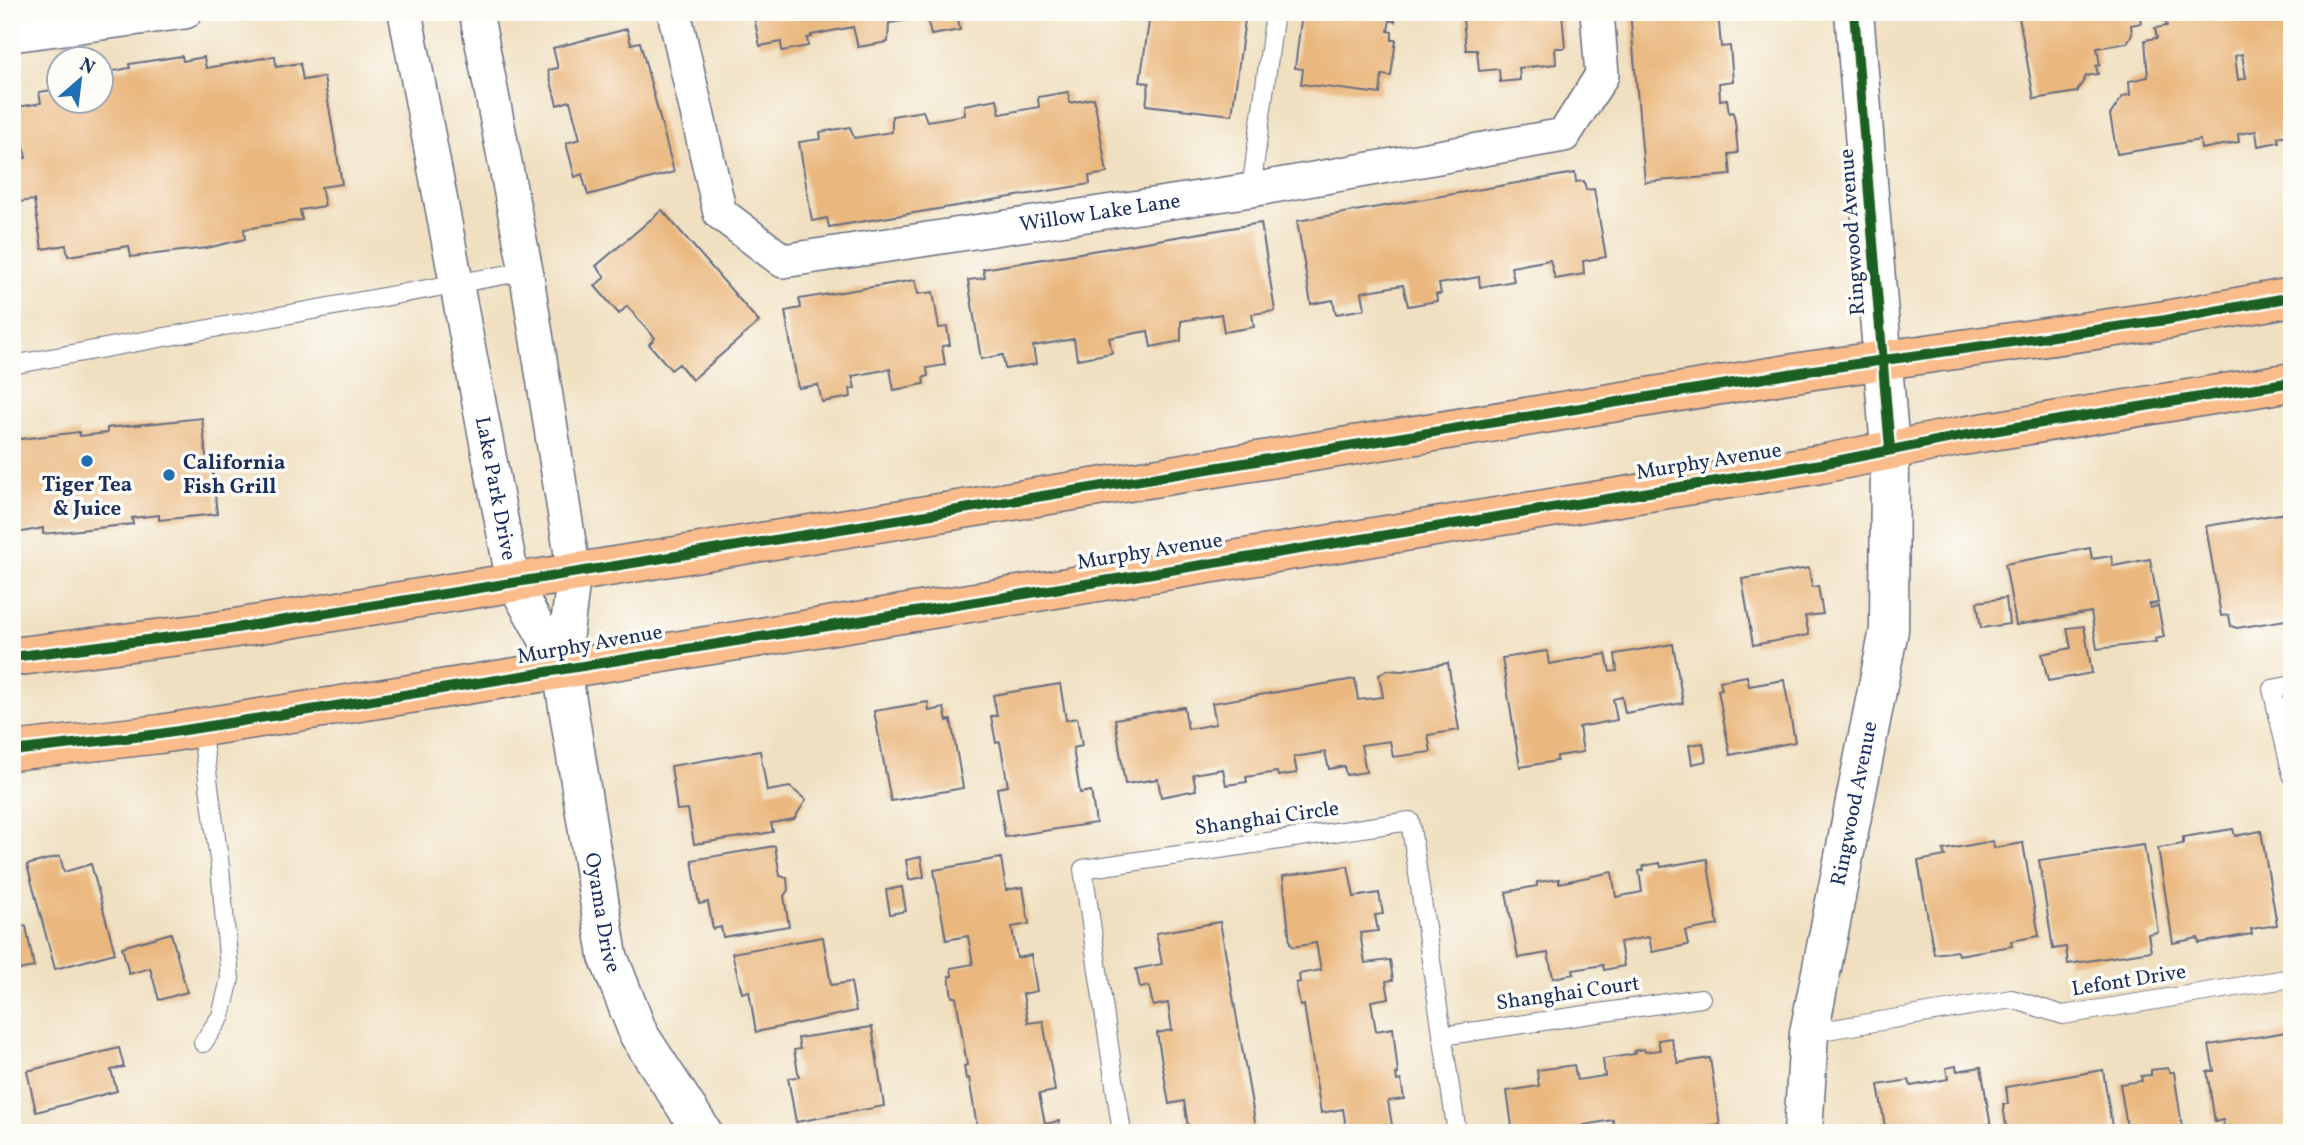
<svg xmlns="http://www.w3.org/2000/svg" width="2304" height="1145" font-family="Vollkorn,serif">
<style>
.building{fill:#eab87f;fill-rule:evenodd}
.lines{fill:none;stroke-linecap:round;stroke-linejoin:round}
.service-casing{stroke:#666d81;stroke-width:20}
.minor-casing{stroke:#666d81;stroke-width:36}
.tertiary-casing{stroke:#666d81;stroke-width:41}
.primary-casing{stroke:#666d81;stroke-width:41}
.service{stroke:#fff;stroke-width:18}
.minor{stroke:#fff;stroke-width:33}
.tertiary{stroke:#fff;stroke-width:38}
.primary{stroke:#f9bc8a;stroke-width:38}
.cycleway-casing{stroke:#fdfcf7;stroke-width:15}
.cycleway{stroke:#1b5e20;stroke-width:10}
.poi-dot{fill:#1f6fb2;stroke:#fdfcf7;stroke-width:2.5}
.labels{text-anchor:middle;dominant-baseline:central;stroke-width:7;stroke-linejoin:round;paint-order:stroke}
.street-label{font-size:21px;fill:#1b2f5e;stroke:#fdfcf7}
.poi-label{font-size:21px;font-weight:bold;fill:#1b2f5e;stroke:#fdfcf7;text-anchor:start}
</style>
<rect width="100%" height="100%" fill="#fdfcf7"/>
<filter id="ink" filterUnits="userSpaceOnUse"><feTurbulence type="fractalNoise" baseFrequency=".0143" numOctaves="2"/><feDisplacementMap in="SourceGraphic" scale="14" xChannelSelector="R" yChannelSelector="G"/><feConvolveMatrix kernelMatrix="1 2 1 2 8 2 1 2 1" color-interpolation-filters="sRGB"/></filter>
<filter id="wash" filterUnits="userSpaceOnUse"><feTurbulence type="fractalNoise" baseFrequency=".00686" numOctaves="4" result="noise"/><feDisplacementMap in="SourceGraphic" scale="28" xChannelSelector="R" yChannelSelector="G"/><feGaussianBlur stdDeviation="1.57" result="paint"/><feColorMatrix in="noise" values="0 0 0 0 0 0 0 0 0 0 0 0 0 0 0 0 0 1.4 0 .05"/><feComposite in="paint" operator="in"/></filter>
<g filter="url(#wash)">
<rect width="100%" height="100%" fill="#f0e0c1"/>
<g id="blocks">
<g class="building">
<path d="M753 12H973L974 16 958 19 960 30 931 35 927 17 889 23 888 42 858 47 853 27 811 35 812 37 807 38 808 46 782 51 781 42 760 46Z"/>
<path d="M1145 12H1246L1232 115 1146 105 1149 83 1140 82 1150 15Z"/>
<path d="M1302 12H1396L1395 22 1390 20 1388 31 1392 32V40H1396L1391 76 1382 75 1380 94 1301 84 1303 69 1295 68Z"/>
<path d="M1466 12H1562L1565 48H1555L1556 64 1519 68 1520 80 1500 82 1499 69 1479 71 1477 50H1466L1463 19Z"/>
<path d="M1630 12H1718L1721 47 1730 46 1733 81 1719 83 1720 100 1727 99 1729 113 1733 112 1735 121 1738 153 1729 154 1731 175 1645 182Z"/>
<path d="M2011 12H2139L2141 23 2131 25 2132 34 2127 43 2097 48 2100 65 2096 66 2098 74 2086 76 2077 92 2034 99 2019 17 2012 18Z"/>
<path d="M2179 12H2292V134L2278 137 2279 142 2258 146 2256 131 2238 134 2239 142 2201 149 2200 140 2117 154 2110 115 2123 96 2130 95 2129 81 2148 77 2145 40 2157 38 2155 28 2167 26 2164 16ZM2242 54 2246 78 2238 80 2235 56Z"/>
<path d="M627 29 631 44 640 42 674 172 588 195 582 174 575 177 566 143 580 139 570 101 557 105 548 70 558 68 553 48Z"/>
<path d="M182 56 183 61 204 57 206 68 275 56 276 67 300 63 303 80 324 77 342 184 321 187 325 206 300 210 302 220 244 229 245 239 207 248 131 257 129 246 68 256 66 245 42 249 34 200 19 202 13 160 26 158 18 107 41 103 39 92 60 89V102H102V73L130 68 129 64Z"/>
<path d="M1068 92 1070 103 1094 98 1107 173 1089 176 1090 184 829 227 827 218 812 221 799 142 821 139 820 132 850 127 854 138 892 132V116L923 111 927 121 965 115 964 105 997 99 1000 114 1039 107 1038 97Z"/>
<path d="M1575 173 1576 182 1584 181 1586 190 1594 189 1606 257 1583 261 1584 274 1555 279 1550 260 1511 267 1514 281 1480 287 1479 277 1439 284 1441 294H1436L1437 301 1408 306 1403 285 1362 292 1365 309 1336 314 1333 300 1311 304 1297 221Z"/>
<path d="M662 210 759 322 692 380 679 364 671 370 649 344 655 338 627 306 619 314 595 286 605 277 596 266Z"/>
<path d="M1261 223 1275 311 1252 314 1254 327 1224 332 1221 314 1181 321V341L1151 347 1148 331 1109 338 1112 353 1077 359 1074 339 1033 346 1036 364 1005 369 1003 355 981 359 968 280 985 278 983 269Z"/>
<path d="M915 280 918 294 933 292 939 328 947 327 950 345 942 346 945 365 927 368 928 376 923 378 924 384 894 390 890 369 852 376 855 388 850 389 851 397 822 402 818 385 798 388 785 311 801 308 799 299Z"/>
<path d="M202 418 206 456H211L217 514 159 520V515L132 518 133 524 43 534V528L12 534V440L79 432 80 436 107 433V428Z"/>
<path d="M2292 512V619L2237 628 2231 626 2229 615 2221 616 2206 526Z"/>
<path d="M2090 548 2092 559 2111 556 2113 566 2150 559 2158 603 2149 604 2150 608 2158 606 2164 637 2155 639 2156 642 2097 649 2091 612 2016 625 2005 564Z"/>
<path d="M1809 568 1812 587 1818 586 1823 614 1805 616 1809 635 1753 645 1742 579Z"/>
<path d="M2006 598 2009 624 1981 628 1977 602Z"/>
<path d="M2084 626 2092 673 2048 681 2042 654 2071 648 2067 628Z"/>
<path d="M1673 644 1683 703 1625 713 1622 697 1613 699 1617 720 1579 727 1583 752 1557 756V761L1520 767 1502 658 1547 651 1549 664 1606 654 1610 672 1617 671 1615 654Z"/>
<path d="M1448 663 1459 730 1428 735 1431 752 1393 757 1390 741 1361 745 1366 772 1346 775 1344 766 1329 769 1325 752 1294 757 1297 773 1278 776 1277 772 1246 777 1247 782 1226 785 1223 769 1193 774 1196 790 1161 797 1158 779 1125 784 1115 719 1184 707 1188 729 1216 724 1212 703 1355 679 1358 700 1383 697 1379 675 1387 670 1402 671Z"/>
<path d="M1747 676 1749 686 1784 680 1795 742 1730 755 1718 690 1722 689 1720 681Z"/>
<path d="M1060 684 1066 720 1077 718 1082 746 1073 748 1080 793 1091 791 1096 823 1005 837 997 788 1008 786 1000 742 996 743 991 716H997L993 695Z"/>
<path d="M928 702 929 711 944 708 947 721 951 720 963 788 891 801 874 711Z"/>
<path d="M1703 743 1706 761 1692 764 1689 745Z"/>
<path d="M760 751 767 791 790 787 806 800 794 819 771 823 773 832 694 844 688 809 677 810 671 766Z"/>
<path d="M2233 829 2235 836 2261 831 2277 925 2251 929 2252 934 2199 943 2198 938 2173 943 2158 848 2183 844V837Z"/>
<path d="M1993 841 1994 848 2023 843 2039 936 2011 941 2012 946 1958 955 1957 951 1934 954 1918 861 1945 856 1943 850Z"/>
<path d="M2144 845 2158 932 2148 934 2151 951 2068 964 2066 947 2053 949 2039 860Z"/>
<path d="M775 846 780 876 787 878 788 890 784 896 789 926 723 937 721 927 713 929 708 902 699 904 692 860Z"/>
<path d="M60 856 64 872 91 864 115 953 55 969 27 865Z"/>
<path d="M921 857 924 877 909 880 906 860Z"/>
<path d="M1001 858 1006 890 1023 887 1029 924 1012 927 1017 958 1031 955 1037 991 1023 994 1028 1023 1043 1021 1055 1091 1039 1094 1045 1124 1059 1121 1061 1133H978L969 1078 966 1079 964 1066 967 1065 956 997H952L949 976H952L951 968 973 964 968 936 946 940 934 870Z"/>
<path d="M1707 859 1718 925 1685 931 1688 945 1652 952 1649 937 1620 942 1624 966 1604 970 1603 965 1573 970 1574 974 1553 978 1548 953 1518 958 1506 892 1537 886V882L1559 879V883L1612 872 1616 897 1642 892 1639 871 1644 870 1643 866 1660 863 1661 867Z"/>
<path d="M1348 866 1354 897 1379 893 1383 914 1375 915 1378 931 1360 933 1365 963 1390 960 1393 980 1386 981 1389 998 1371 1001 1376 1031 1393 1028 1398 1074H1396L1397 1081 1401 1080 1404 1099 1388 1101 1393 1131 1407 1129V1133H1347L1343 1109 1321 1113 1304 1005 1300 1006 1296 983 1300 982 1299 974 1321 970 1316 943 1293 947 1290 943 1283 876Z"/>
<path d="M902 887 906 911 890 914 886 890Z"/>
<path d="M1220 922 1257 1133H1189L1184 1101 1169 1104 1157 1033 1172 1030 1168 1003 1153 1006 1149 986 1140 988 1136 969 1162 964 1156 933Z"/>
<path d="M26 926 34 967 13 971 12 928Z"/>
<path d="M171 933 187 992 159 1000 150 968 129 974 122 947Z"/>
<path d="M823 937 831 985 851 982 856 1011 756 1032 749 991 742 993 732 953Z"/>
<path d="M872 1027 884 1106 796 1122 788 1078 799 1077 794 1050 800 1049 798 1038Z"/>
<path d="M2292 1031V1133H2224L2223 1120 2215 1122 2207 1071H2214L2209 1045Z"/>
<path d="M1671 1038 1678 1063 1710 1058 1720 1125 1689 1130V1133H1615L1613 1120 1584 1125 1586 1133H1513L1507 1091 1539 1086 1537 1070 1574 1065 1577 1080 1605 1076 1603 1059 1635 1054 1634 1051 1644 1049 1645 1052 1660 1050 1658 1040Z"/>
<path d="M119 1048 124 1067 111 1070 117 1091 36 1112 27 1071Z"/>
<path d="M1956 1066 1957 1071 1981 1067 1992 1133H1886L1878 1085 1909 1080 1911 1086 1948 1079 1946 1068Z"/>
<path d="M2168 1068 2169 1072H2174L2183 1133H2128L2120 1084 2142 1081 2141 1076 2151 1075V1070Z"/>
<path d="M2103 1070 2113 1133H2007L2003 1104H2008L2006 1087Z"/>
</g>
</g>
</g>
<g filter="url(#ink)">
<use href="#blocks" fill-opacity="0" stroke="#666d81" stroke-width="2"/>
<g class="lines">
<g class="service-casing">
<g id="service">
<path d="M1251 190 1275 12"/>
<path d="M12 365 526 271"/>
<path d="M2292 685 2272 689 2292 775"/>
<path d="M201 727 220 867 230 979 221 1016 203 1043"/>
<path d="M1809 1033 2012 999 2063 1015 2292 978"/>
<path d="M1442 1036 1701 998"/>
<path d="M1122 1133 1083 869 1410 821 1457 1133"/>
</g>
</g>
<g class="minor-casing">
<g id="minor">
<path id="s1" d="M405 12 513 582 562 669"/>
<path d="M476 12 526 271 574 573 562 669"/>
<path id="s2" d="M674 12 720 213 783 261 1251 190 1564 135 1602 75 1597 12"/>
<path d="M12 35 185 12"/>
</g>
</g>
<g class="tertiary-casing">
<g id="tertiary">
<path id="s3" d="M562 669 608 956 639 1035 703 1133"/>
<path id="s4" d="M1803 1133 1809 1033 1889 630 1890 449 1854 12"/>
</g>
</g>
<g class="primary-casing">
<g id="primary">
<path d="M12 657 211 632 1807 371 2166 320 2292 297"/>
<path d="M12 751 160 734 491 681 1821 464 1962 436 2292 382"/>
</g>
</g>
<use href="#service" class="service"/>
<use href="#minor" class="minor"/>
<use href="#tertiary" class="tertiary"/>
<use href="#primary" class="primary"/>
<g class="cycleway-casing">
<g id="cycleway">
<path d="M1854 12 1890 449"/>
<path d="M12 657 211 632 1807 371 2166 320 2292 297"/>
<path d="M12 751 160 734 491 681 1821 464 1962 436 2292 382"/>
</g>
</g>
<use href="#cycleway" class="cycleway"/>
</g>
</g>
<g class="poi-dot">
<circle cx="87" cy="461" r="7"/>
<circle cx="169" cy="475" r="7"/>
</g>
<g class="labels">
<g class="street-label">
<text stroke="none"><textPath href="#s2" startOffset="606">Willow Lake Lane</textPath></text>
<text transform="translate(1853 232) rotate(-94)">Ringwood Avenue</text>
<text transform="translate(1709 462) rotate(-9)">Murphy Avenue</text>
<text stroke="none"><textPath href="#s1" startOffset="485">Lake Park Drive</textPath></text>
<text transform="translate(1150 552) rotate(-9)">Murphy Avenue</text>
<text transform="translate(590 645) rotate(-10)">Murphy Avenue</text>
<text stroke="none"><textPath href="#s4" startOffset="334">Ringwood Avenue</textPath></text>
<text transform="translate(1267 819) rotate(-8)">Shanghai Circle</text>
<text stroke="none"><textPath href="#s3" startOffset="247">Oyama Drive</textPath></text>
<text transform="translate(2129 981) rotate(-9)">Lefont Drive</text>
<text transform="translate(1568 994) rotate(-8)">Shanghai Court</text>
</g>
<g class="poi-label">
<text x="183" y="463">California<tspan x="183" dy="24">Fish Grill</tspan></text>
<text x="87" y="485" text-anchor="middle">Tiger Tea<tspan x="87" dy="24">&amp; Juice</tspan></text>
</g>
</g>
<rect width="2304" height="1145" fill="none" stroke="#fdfcf7" stroke-width="42"/>
<g transform="translate(80 80) rotate(28)"><circle r="33" fill="#fdfcf7" stroke="#a3aaba" stroke-width="2"/>
<path d="M0-5L12 26L0 18L-12 26Z" fill="#1f6fb2"/>
<text y="-10" font-size="19" font-weight="bold" text-anchor="middle" fill="#1b2f5e">N</text>
</g>
</svg>
